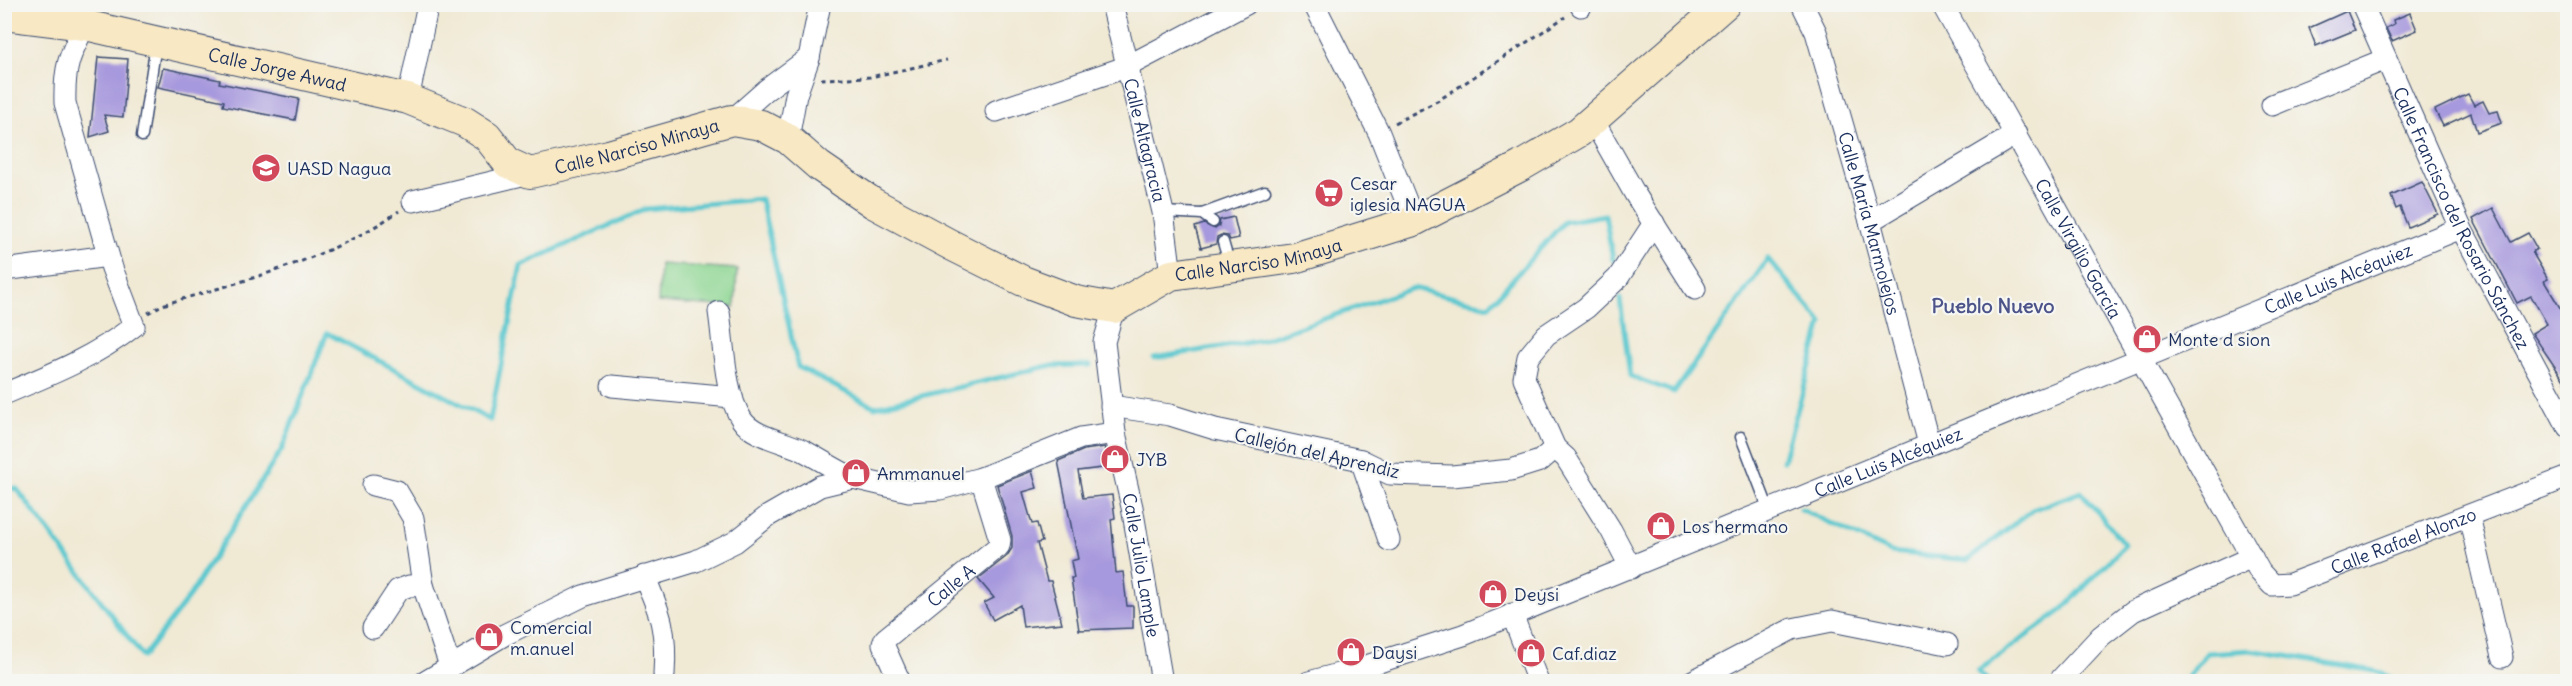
<svg xmlns="http://www.w3.org/2000/svg" width="2572" height="686" font-family="Delius,sans-serif">
<style>
.green{fill:#8cd591;stroke:#548278;stroke-width:1.5}
.lines{fill:none;stroke-linecap:round;stroke-linejoin:round}
.stream{stroke:#5bc8cf;stroke-width:5}
.building{fill:#a799dd}
.lane-casing{stroke:#3b4b70;stroke-width:13}
.street-casing{stroke:#3b4b70;stroke-width:23}
.secondary-casing{stroke:#3b4b70;stroke-width:32}
.path{stroke:#3b4b70;stroke-width:3;stroke-dasharray:4.5 4.5;stroke-linecap:butt}
.lane{stroke:#fff;stroke-width:10}
.street{stroke:#fff;stroke-width:21}
.secondary{stroke:#f8e8c3;stroke-width:30}
.labels{text-anchor:middle;dominant-baseline:central;stroke-width:4.5;stroke-linejoin:round;paint-order:stroke}
.street-label{font-size:18px;fill:#1b2f5e;stroke:#f6f6f2}
.poi-label{font-size:18px;fill:#1b2f5e;stroke:#f6f6f2;text-anchor:start}
.neighbourhood-label{font-size:20px;font-weight:bold;fill:#4c548a;stroke:#f6f6f2}
</style>
<rect width="100%" height="100%" fill="#f6f6f2"/>
<filter id="ink" filterUnits="userSpaceOnUse"><feTurbulence type="fractalNoise" baseFrequency=".0167" numOctaves="2"/><feDisplacementMap in="SourceGraphic" scale="12" xChannelSelector="R" yChannelSelector="G"/><feConvolveMatrix kernelMatrix="1 2 1 2 8 2 1 2 1" color-interpolation-filters="sRGB"/></filter>
<filter id="wash" filterUnits="userSpaceOnUse"><feTurbulence type="fractalNoise" baseFrequency=".008" numOctaves="4" result="noise"/><feDisplacementMap in="SourceGraphic" scale="24" xChannelSelector="R" yChannelSelector="G"/><feGaussianBlur stdDeviation="1.35" result="paint"/><feColorMatrix in="noise" values="0 0 0 0 0 0 0 0 0 0 0 0 0 0 0 0 0 1.4 0 .05"/><feComposite in="paint" operator="in"/></filter>
<g filter="url(#wash)">
<rect width="100%" height="100%" fill="#f0e9d4"/>
<path class="green" d="M660 264 737 269 735 307 658 302Z"/>
<g class="lines">
<g class="stream">
<path d="M1620 299 1630 376 1674 392 1768 259 1822 323 1783 461"/>
<path d="M1154 358 1263 340 1413 288 1489 306 1564 222 1605 215 1613 260"/>
<path d="M4 487 17 489 143 657 188 598 282 449 327 333 490 420 521 265 646 209 761 199 798 367 875 407 1048 366 1090 365"/>
<path d="M1801 509 1891 552 1968 560 2032 510 2081 492 2125 545 2062 610 1978 671 1989 682"/>
<path d="M2184 682 2207 653 2251 650 2375 671 2401 682"/>
</g>
</g>
<g id="blocks">
<g class="building">
<path d="M2347 11 2355 30 2316 46 2309 28Z"/>
<path d="M2410 13 2417 30 2392 41 2386 28 2394 24 2393 20Z"/>
<path d="M98 57 128 59 123 117 104 115 109 131 90 137Z"/>
<path d="M163 68 220 80 219 83 299 99 295 120 223 106 224 101 158 87Z"/>
<path d="M2468 94 2474 105 2483 101 2489 113 2498 111 2502 123 2477 132 2471 113 2443 126 2435 110Z"/>
<path d="M2422 182 2438 214 2408 227 2400 207 2396 209 2391 196Z"/>
<path d="M2493 208 2511 242 2528 233 2537 249 2532 252 2548 279 2544 281 2568 321V386L2532 333 2547 324 2531 296 2517 303 2473 219Z"/>
<path d="M1234 217 1239 238 1230 240 1228 236 1221 235 1217 237 1216 244 1201 248 1195 227 1204 224 1215 229 1219 226 1220 220Z"/>
<path d="M1105 447 1110 467 1078 471 1083 498 1112 495 1115 518 1111 519 1116 573 1123 572 1127 606H1133V628L1079 630 1071 578H1074L1071 561 1078 559 1058 461 1084 450Z"/>
<path d="M1032 471 1037 488 1023 492 1032 524 1037 523 1042 542 1037 543 1047 581H1051L1062 623 1023 627 1020 605 993 620 984 603 994 598 978 579 1007 556 1012 548V536L997 485Z"/>
</g>
</g>
</g>
<g filter="url(#ink)">
<use href="#blocks" fill-opacity="0" stroke="#3b4b70" stroke-width="1.5"/>
<g class="lines">
<g class="lane-casing">
<g id="lane">
<path d="M142 136 156 44"/>
<path d="M1163 212 1202 214 1213 222"/>
<path d="M1202 214 1265 191"/>
<path d="M1223 242 1230 266"/>
<path d="M1741 437 1769 510"/>
</g>
</g>
<g class="street-casing">
<g id="street">
<path id="s1" d="M1112 4 1163 212 1171 275"/>
<path d="M1314 4 1379 133 1414 221"/>
<path d="M1580 4 1581 6"/>
<path id="s2" d="M1802 4 1816 32 1870 221 1929 444"/>
<path id="s3" d="M1942 4 2260 572 2272 585 2290 584 2568 477"/>
<path id="s4" d="M2362 4 2461 228 2568 427"/>
<path d="M408 99 428 4"/>
<path d="M2272 105 2386 59"/>
<path d="M996 111 1126 67 1246 4"/>
<path d="M732 120 766 90 809 58"/>
<path d="M1593 120 1635 194 1695 289"/>
<path d="M788 139 796 95 809 58 820 4"/>
<path d="M413 201 530 173"/>
<path d="M1870 221 2016 134"/>
<path d="M4 270 108 256"/>
<path id="s5" d="M1114 308 1104 342 1115 433 1132 507 1162 682"/>
<path d="M719 312C724 344 724 393 742 420 753 437 787 442 804 451 821 460 836 470 853 478"/>
<path d="M612 386 732 397"/>
<path d="M4 394C50 375 95 357 134 326L112 268 65 103C64 67 69 56 85 25"/>
<path d="M1111 406 1170 415 1215 429 1361 460 1390 474 1452 476 1511 470 1540 461 1555 448"/>
<path d="M1361 460 1389 540"/>
<path d="M373 485 397 491 413 518 423 585 450 666"/>
<path d="M2469 516 2502 657"/>
<path d="M1631 568 1611 530 1566 458 1555 448 1524 378 1528 357 1546 335 1586 308 1618 278 1654 223"/>
<path d="M644 576C661 614 667 631 664 675"/>
<path d="M1512 614 1538 682"/>
<path d="M373 628 398 590 409 586 423 585"/>
<path d="M2061 679 2101 636 2133 611 2252 557"/>
<path d="M425 682 504 635 583 596 696 561 735 542 768 516 820 486 853 478 909 491 940 489 981 478 1081 438 1115 433"/>
<path id="s6" d="M900 682 883 644 885 639 999 546 1000 540 981 478"/>
<path id="s7" d="M1309 682 1357 669 1463 635 2461 228"/>
<path d="M1691 682 1792 629 1832 621 1947 644"/>
</g>
</g>
<g class="secondary-casing">
<g id="secondary">
<path id="s8" d="M4 15 85 25 408 99 465 122 487 136 508 163 530 173 609 155 732 120 761 125 788 139 819 166 873 203 951 245 1023 281 1076 301 1114 308 1171 275 1294 258 1414 221 1521 166 1579 132 1725 4"/>
</g>
</g>
<g class="path">
<path d="M821 79 870 77 947 60"/>
<path d="M1395 123 1439 100 1565 17"/>
<path d="M148 313 162 305C242 281 330 260 399 211"/>
</g>
<use href="#lane" class="lane"/>
<use href="#street" class="street"/>
<use href="#secondary" class="secondary"/>
</g>
</g>
<defs>
<g id="university-disc" transform="scale(1.5)"><circle r="9.5" fill="#d1495b" stroke="#f6f6f2"/><path d="M0-5L7-2L0 1L-7-2ZM-4 1L0 2.5L4 1V4Q0 6-4 4Z" fill="#fff"/></g>
<g id="supermarket-disc" transform="scale(1.5)"><circle r="9.5" fill="#d1495b" stroke="#f6f6f2"/><path d="M-6-5.5h2.5l.6 2H6L4.5 2H-2.5L-4.4-4H-6ZM-1.5 3.2a1.3 1.3 0 1 0 .1 0ZM3 3.2a1.3 1.3 0 1 0 .1 0Z" fill="#fff"/></g>
<g id="shop-disc" transform="scale(1.5)"><circle r="9.5" fill="#d1495b" stroke="#f6f6f2"/><path d="M-5-2.5h2.3a2.7 3.5 0 0 1 5.4 0H5L5.5 6h-11ZM-1.5-2.5h3a1.5 2.3 0 0 0-3 0Z" fill="#fff"/></g>
</defs>
<g fill-rule="evenodd">
<use href="#university-disc" x="266" y="168"/>
<use href="#supermarket-disc" x="1329" y="193"/>
<use href="#shop-disc" x="2147" y="339"/>
<use href="#shop-disc" x="1115" y="459"/>
<use href="#shop-disc" x="856" y="473"/>
<use href="#shop-disc" x="1661" y="526"/>
<use href="#shop-disc" x="1493" y="594"/>
<use href="#shop-disc" x="489" y="637"/>
<use href="#shop-disc" x="1351" y="652"/>
<use href="#shop-disc" x="1531" y="653"/>
</g>
<g class="labels">
<g class="street-label">
<text stroke="none"><textPath href="#s8" startOffset="279">Calle Jorge Awad</textPath></text>
<text stroke="none"><textPath href="#s1" startOffset="140">Calle Altagracia</textPath></text>
<text stroke="none"><textPath href="#s8" startOffset="669">Calle Narciso Minaya</textPath></text>
<text stroke="none"><textPath href="#s4" startOffset="236">Calle Francisco del Rosario Sánchez</textPath></text>
<text stroke="none"><textPath href="#s2" startOffset="230">Calle María Marmolejos</textPath></text>
<text stroke="none"><textPath href="#s3" startOffset="280">Calle Virgilio García</textPath></text>
<text stroke="none"><textPath href="#s8" startOffset="1353">Calle Narciso Minaya</textPath></text>
<text stroke="none"><textPath href="#s7" startOffset="1106">Calle Luis Alcéquiez</textPath></text>
<text transform="translate(1317 453) rotate(13)">Callejón del Aprendiz</text>
<text stroke="none"><textPath href="#s7" startOffset="620">Calle Luis Alcéquiez</textPath></text>
<text stroke="none"><textPath href="#s3" startOffset="808">Calle Rafael Alonzo</textPath></text>
<text stroke="none"><textPath href="#s5" startOffset="262">Calle Julio Lample</textPath></text>
<text stroke="none"><textPath href="#s6" startOffset="132">Calle A</textPath></text>
</g>
<g class="poi-label">
<text x="287" y="168">UASD Nagua</text>
<text x="1350" y="183">Cesar<tspan x="1350" dy="21">iglesia NAGUA</tspan></text>
<text x="2168" y="339">Monte d sion</text>
<text x="1136" y="459">JYB</text>
<text x="877" y="473">Ammanuel</text>
<text x="1682" y="526">Los hermano</text>
<text x="1514" y="594">Deysi</text>
<text x="510" y="627">Comercial<tspan x="510" dy="21">m.anuel</tspan></text>
<text x="1372" y="652">Daysi</text>
<text x="1552" y="653">Caf.diaz</text>
</g>
<g class="neighbourhood-label">
<text x="1993" y="305">Pueblo Nuevo</text>
</g>
</g>
<rect width="2572" height="686" fill="none" stroke="#f6f6f2" stroke-width="24"/>
</svg>
